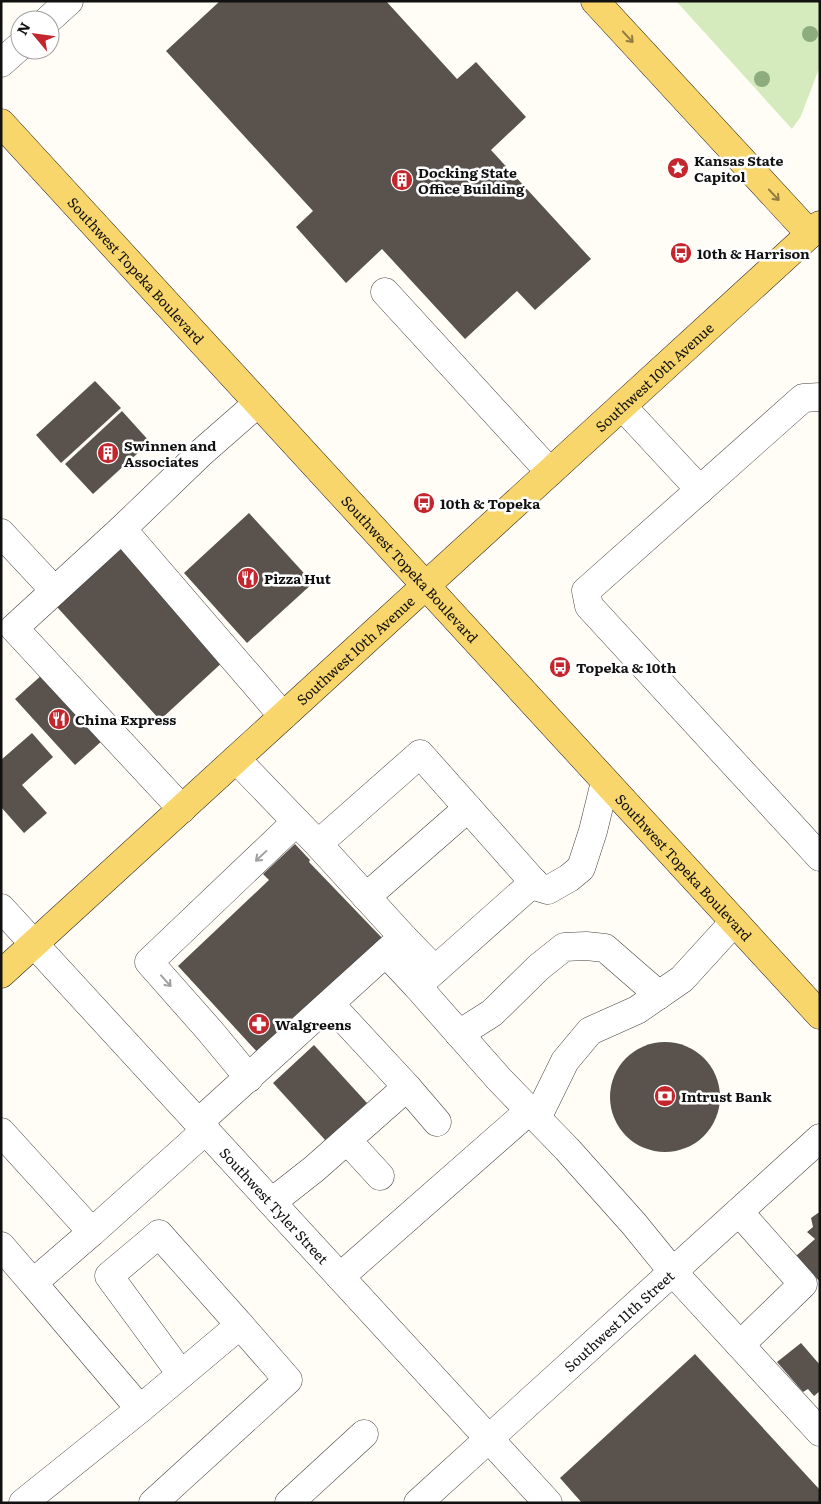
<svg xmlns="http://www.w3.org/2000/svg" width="821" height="1504" font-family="Literata,serif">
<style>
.green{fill:#d5ebbd}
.building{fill:#5a524d}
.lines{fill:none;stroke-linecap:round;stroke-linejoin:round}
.minor-casing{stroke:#444;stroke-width:29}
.major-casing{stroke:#222;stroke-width:29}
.minor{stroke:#fff;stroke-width:28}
.major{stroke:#f9d66b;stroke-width:28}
.tree{fill:#8dad7f}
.oneway{stroke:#917d42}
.oneway2{stroke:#a0a0a0}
.labels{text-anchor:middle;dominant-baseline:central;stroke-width:5;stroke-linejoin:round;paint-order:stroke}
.poi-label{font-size:14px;font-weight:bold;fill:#111;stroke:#fff;text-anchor:start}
.street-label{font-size:14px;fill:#111;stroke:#fff}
</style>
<rect width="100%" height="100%" fill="#fffdf5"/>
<path class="green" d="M676 1H820V66L801 116 792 129Z"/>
<g class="building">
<path d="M220 1H386L457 79 476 62 526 117 491 150 591 259 535 310 517 291 465 339 382 249 346 283 296 227 313 211 166 51Z"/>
<path d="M95 381 121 408 61 463 36 435Z"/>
<path d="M122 411 150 442 93 494 65 464Z"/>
<path d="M249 513 313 583 247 643 184 573Z"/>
<path d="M123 547 226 659 160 720 57 607Z"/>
<path d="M43 674 103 740 75 765 15 699Z"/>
<path d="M32 733 53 757 22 785 47 813 24 833 1 807V760Z"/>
<path d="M295 844 310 860 309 862 384 940 260 1055 178 966 269 880 263 874Z"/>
<circle cx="665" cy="1097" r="55"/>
<path d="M314 1045 367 1103 326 1141 273 1083Z"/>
<path d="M818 1213H820V1282L796 1256 815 1239 807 1232 813 1227 811 1218Z"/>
<path d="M801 1343 820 1365V1391L814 1396 808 1389 803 1392 777 1362Z"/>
<path d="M695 1354 820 1490V1503H582L560 1478Z"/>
</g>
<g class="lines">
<g class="minor-casing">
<g id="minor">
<path d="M48 20 69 1"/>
<path d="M1 63 20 46"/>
<path d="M385 292 550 472"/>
<path d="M820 397 803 398 586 591 589 606 820 857"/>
<path d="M258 403 202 452 122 529 283 716"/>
<path d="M622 406 700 490"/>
<path d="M122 529 14 628 182 809"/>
<path d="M1 533 54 590"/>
<path d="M318 844 420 754 538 887 548 890 569 878 581 868 593 831 605 782"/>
<path d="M366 897 468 808"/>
<path id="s1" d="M1 908 548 1503"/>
<path d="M403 937 435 970"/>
<path d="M386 953 417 986 499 1079 567 1149 634 1224 673 1272 820 1432"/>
<path d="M417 986 534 882"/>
<path d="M459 1034 492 1013 539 967 564 947 586 946 605 948 659 995"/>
<path d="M249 1078 210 1031 149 962 296 822"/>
<path d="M407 1087 437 1122"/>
<path d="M537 1118 565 1061 590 1031 637 1010 682 979 734 922"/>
<path d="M199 1122 403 937 318 844 236 759"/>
<path d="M1 1132 92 1232 206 1130"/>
<path d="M347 1140 380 1176"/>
<path d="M272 1202 314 1169 407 1087 330 1004"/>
<path d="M739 1212 803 1284 740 1345"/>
<path d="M1 1246 33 1283"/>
<path d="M340 1277 529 1111"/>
<path d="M181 1374 109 1276 159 1234 240 1325"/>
<path d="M140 1409 240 1325 288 1380 153 1503"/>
<path d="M23 1503 140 1409 33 1283 92 1232"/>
<path d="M289 1503 364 1434"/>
<path id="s2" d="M418 1503 820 1138"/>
</g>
</g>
<g class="major-casing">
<g id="major">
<path d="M595 1 810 234"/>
<path id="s3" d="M1 123 820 1015"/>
<path id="s4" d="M1 974 820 225"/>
</g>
</g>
<use href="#minor" class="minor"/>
<use href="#major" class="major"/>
</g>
<g class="tree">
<circle cx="810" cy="34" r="8"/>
<circle cx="762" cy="79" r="8"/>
</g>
<defs><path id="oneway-shaft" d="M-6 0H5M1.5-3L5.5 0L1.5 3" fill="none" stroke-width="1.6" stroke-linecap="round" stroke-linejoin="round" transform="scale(1.25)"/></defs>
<g class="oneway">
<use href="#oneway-shaft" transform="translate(628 37) rotate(47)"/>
<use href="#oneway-shaft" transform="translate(774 195) rotate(47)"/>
</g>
<g class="oneway2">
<use href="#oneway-shaft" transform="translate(261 856) rotate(137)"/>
<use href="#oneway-shaft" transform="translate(166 981) rotate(48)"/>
</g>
<defs>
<g id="sight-disc" transform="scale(1.125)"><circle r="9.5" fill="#c4262e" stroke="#fff"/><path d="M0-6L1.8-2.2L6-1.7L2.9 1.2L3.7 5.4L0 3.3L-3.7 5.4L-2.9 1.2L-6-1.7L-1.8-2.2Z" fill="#fff"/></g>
<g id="building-disc" transform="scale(1.125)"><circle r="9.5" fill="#c4262e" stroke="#fff"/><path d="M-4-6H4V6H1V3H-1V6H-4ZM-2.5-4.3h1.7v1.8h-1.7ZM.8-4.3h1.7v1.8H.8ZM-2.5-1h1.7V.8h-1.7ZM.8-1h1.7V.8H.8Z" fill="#fff"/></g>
<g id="bus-disc" transform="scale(1.125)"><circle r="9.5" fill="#c4262e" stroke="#fff"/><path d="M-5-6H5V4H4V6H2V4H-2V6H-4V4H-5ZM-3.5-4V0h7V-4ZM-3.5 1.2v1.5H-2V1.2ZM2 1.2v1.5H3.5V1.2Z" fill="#fff"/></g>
<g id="restaurant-disc" transform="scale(1.125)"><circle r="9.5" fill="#c4262e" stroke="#fff"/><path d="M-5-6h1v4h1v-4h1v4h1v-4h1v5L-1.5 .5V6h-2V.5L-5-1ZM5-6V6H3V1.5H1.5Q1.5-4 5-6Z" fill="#fff"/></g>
<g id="pharmacy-disc" transform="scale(1.125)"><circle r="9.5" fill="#c4262e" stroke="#fff"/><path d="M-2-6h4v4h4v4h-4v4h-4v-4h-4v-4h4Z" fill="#fff"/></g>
<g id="bank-disc" transform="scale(1.125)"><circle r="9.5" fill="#c4262e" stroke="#fff"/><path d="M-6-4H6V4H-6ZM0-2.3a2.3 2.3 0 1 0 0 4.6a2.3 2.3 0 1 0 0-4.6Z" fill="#fff"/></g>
</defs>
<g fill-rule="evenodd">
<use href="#sight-disc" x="678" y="168"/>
<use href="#building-disc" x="402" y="180"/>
<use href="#bus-disc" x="681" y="253"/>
<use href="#building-disc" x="108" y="453"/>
<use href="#bus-disc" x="424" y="503"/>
<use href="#restaurant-disc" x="248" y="578"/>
<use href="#bus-disc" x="560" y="667"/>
<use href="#restaurant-disc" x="59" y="719"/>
<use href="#pharmacy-disc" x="259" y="1024"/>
<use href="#bank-disc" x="665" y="1096"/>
</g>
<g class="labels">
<g class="poi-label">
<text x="694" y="160">Kansas State<tspan x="694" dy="16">Capitol</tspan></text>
<text x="418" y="172">Docking State<tspan x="418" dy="16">Office Building</tspan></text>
<text x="697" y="253">10th &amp; Harrison</text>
<text x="124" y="445">Swinnen and<tspan x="124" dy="16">Associates</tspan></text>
<text x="440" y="503">10th &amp; Topeka</text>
<text x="264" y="578">Pizza Hut</text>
<text x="576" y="667">Topeka &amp; 10th</text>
<text x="75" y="719">China Express</text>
<text x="275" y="1024">Walgreens</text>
<text x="681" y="1096">Intrust Bank</text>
</g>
<g class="street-label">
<text stroke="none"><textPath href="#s3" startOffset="200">Southwest Topeka Boulevard</textPath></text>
<text stroke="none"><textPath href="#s4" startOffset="885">Southwest 10th Avenue</textPath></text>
<text stroke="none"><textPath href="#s3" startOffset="605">Southwest Topeka Boulevard</textPath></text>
<text stroke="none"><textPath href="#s4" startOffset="480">Southwest 10th Avenue</textPath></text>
<text stroke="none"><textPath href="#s3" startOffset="1010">Southwest Topeka Boulevard</textPath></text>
<text stroke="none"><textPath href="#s1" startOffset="404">Southwest Tyler Street</textPath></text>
<text stroke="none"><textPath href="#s2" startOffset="271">Southwest 11th Street</textPath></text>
</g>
</g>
<rect width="821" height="1504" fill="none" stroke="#111111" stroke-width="5"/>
<g transform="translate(35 35) rotate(299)"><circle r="24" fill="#ffffff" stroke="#a0a0a0"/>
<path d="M0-4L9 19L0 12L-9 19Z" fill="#c4262e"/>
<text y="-8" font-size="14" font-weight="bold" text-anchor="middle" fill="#111111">N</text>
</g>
</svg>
